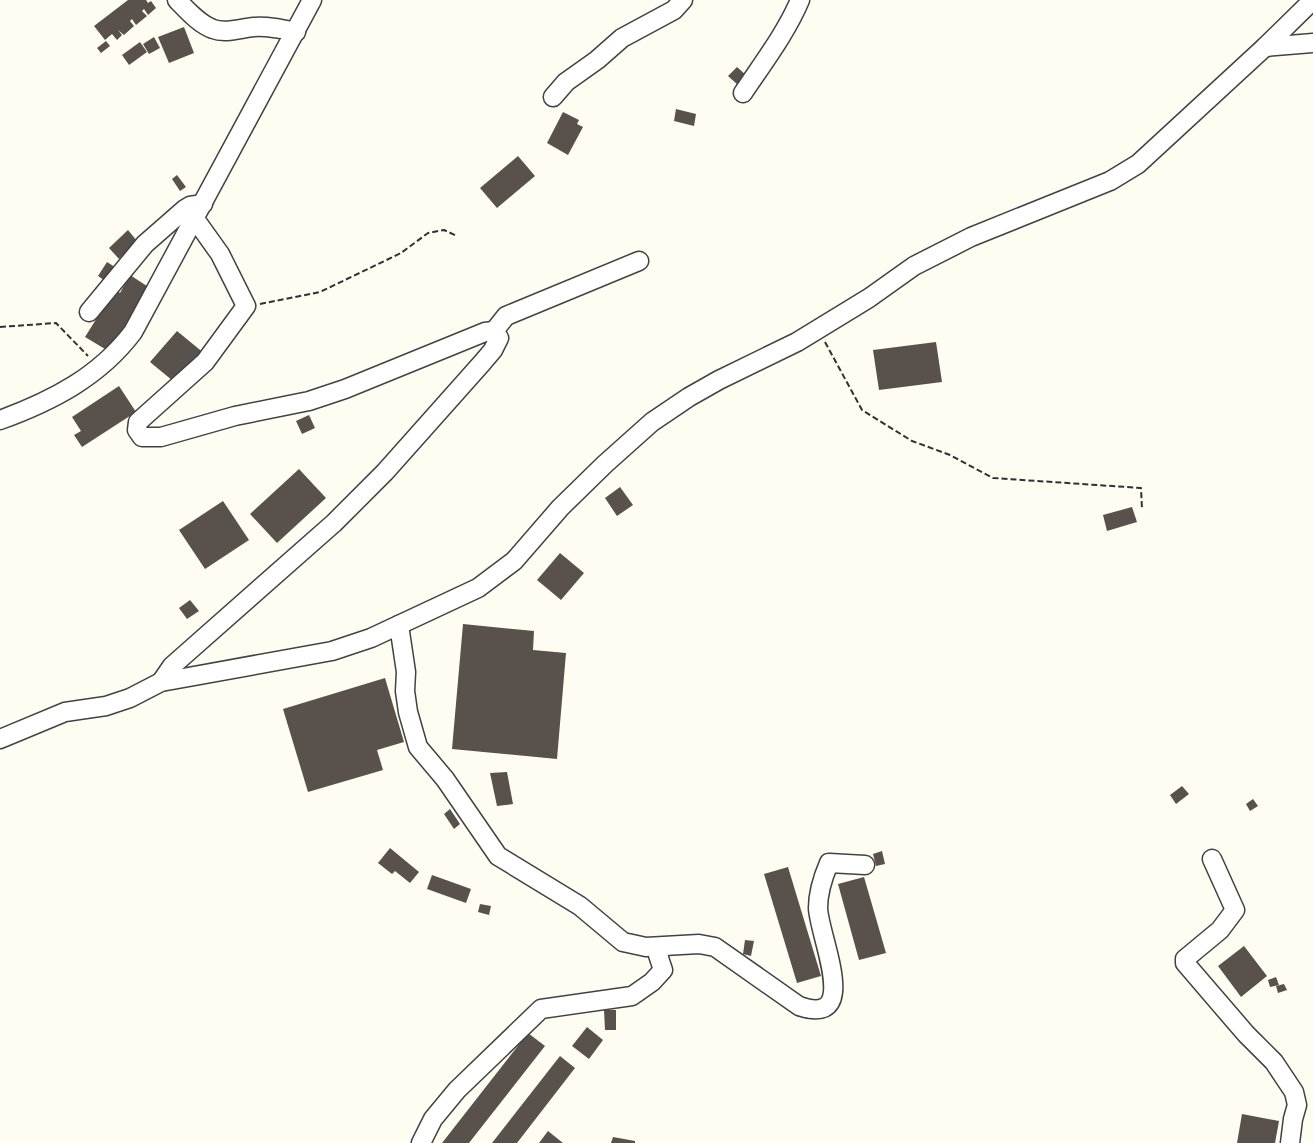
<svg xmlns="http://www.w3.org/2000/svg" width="1313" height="1143" font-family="Lora,serif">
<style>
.building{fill:#59514b}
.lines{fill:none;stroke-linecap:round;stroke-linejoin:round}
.minor-casing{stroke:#424242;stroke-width:21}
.path{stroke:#313131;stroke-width:2;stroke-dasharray:6 3;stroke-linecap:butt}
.minor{stroke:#fff;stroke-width:18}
</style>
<rect width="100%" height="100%" fill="#fffdf2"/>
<g class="building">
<path d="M128 0H146L148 3 151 1 156 8 148 15 144 9 142 11 147 16 136 25 132 19 130 21 134 26 124 35 118 30 122 35 117 40 112 34 105 40 94 26Z"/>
<path d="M184 27 194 53 169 63 158 37Z"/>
<path d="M154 37 160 48 149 54 143 44Z"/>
<path d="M106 41 110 46 101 53 97 48Z"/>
<path d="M140 42 147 52 129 65 122 55Z"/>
<path d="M737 67 747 76 738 85 728 76Z"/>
<path d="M676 109 696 114 694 126 674 121Z"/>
<path d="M563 112 579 120 577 124 583 127 568 155 547 143Z"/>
<path d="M518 156 535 176 497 208 480 188Z"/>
<path d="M177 175 186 187 180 191 172 179Z"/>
<path d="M128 230 137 241 119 259 109 248Z"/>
<path d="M107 262 118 269 108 283 98 276Z"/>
<path d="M130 275 150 288 110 352 85 337 115 289 120 293Z"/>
<path d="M177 331 205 354 190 371 185 367 173 381 150 362Z"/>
<path d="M936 342 942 382 879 390 873 350Z"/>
<path d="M119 386 136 412 82 447 74 435 81 431 72 417Z"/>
<path d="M309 415 315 428 302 434 296 421Z"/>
<path d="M299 469 326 498 277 543 250 514Z"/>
<path d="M620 487 633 505 617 516 605 498Z"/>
<path d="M223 501 249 540 205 569 179 530Z"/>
<path d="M1132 507 1137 522 1107 531 1103 515Z"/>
<path d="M560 553 584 573 561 600 537 580Z"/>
<path d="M190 600 199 611 187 619 179 608Z"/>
<path d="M463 624 534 631 533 650 566 653 557 759 452 749Z"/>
<path d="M385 678 404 742 377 750 383 770 308 792 283 709Z"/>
<path d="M507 772 513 804 497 806 490 773Z"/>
<path d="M1182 786 1189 794 1176 804 1170 795Z"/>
<path d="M1253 799 1258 806 1250 811 1246 804Z"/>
<path d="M450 809 460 824 454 829 444 814Z"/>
<path d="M390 848 419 872 410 883 395 871 392 874 378 863Z"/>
<path d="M882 851 885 864 876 866 873 854Z"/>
<path d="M788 867 821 976 797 983 764 874Z"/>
<path d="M432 875 471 889 466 903 427 889Z"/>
<path d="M864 877 886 953 859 960 838 884Z"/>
<path d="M480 904 491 906 489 915 478 912Z"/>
<path d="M745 940 754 941 751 956 743 954Z"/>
<path d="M1244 946 1267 976 1241 997 1218 966Z"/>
<path d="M1276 977 1279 985 1270 987 1268 980Z"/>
<path d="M1284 984 1287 990 1278 993 1276 986Z"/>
<path d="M604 1010H616V1030H605Z"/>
<path d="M587 1027 603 1040 589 1059 572 1046Z"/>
<path d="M528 1033 545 1046 469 1143H442Z"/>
<path d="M560 1056 575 1068 517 1143H492Z"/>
<path d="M1242 1114 1279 1121 1275 1143H1237Z"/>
<path d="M548 1131 563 1143H539Z"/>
<path d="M613 1137 635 1141V1143H611Z"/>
</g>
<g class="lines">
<g class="minor-casing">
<g id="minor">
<path d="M177 0C187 10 199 24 213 29 226 34 241 28 254 27 269 26 282 29 296 32"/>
<path d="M1265 47 1313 43"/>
<path d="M743 93C763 63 786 33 800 0"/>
<path d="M553 97 566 82 597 60 622 38 674 10 683 0"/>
<path d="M89 312 145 244 185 209 190 206 203 204"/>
<path d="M494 331 506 316 639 261"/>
<path d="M0 420C52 401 99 377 133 332L312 0"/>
<path d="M399 625 406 672 405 691 408 712 418 747 445 779 498 856 580 906 623 942 646 947 699 944 715 947 799 1006C862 1028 819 937 818 908 818 892 823 877 829 863L865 865"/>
<path d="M161 682 172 666 334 523 385 472 482 363 493 350 499 338 494 331 485 332 345 389 309 401 235 416 161 437H142L137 430 138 422 205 362 246 306 220 254 195 219"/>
<path d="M0 739 65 712 106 706 130 698 161 682 332 651 371 638 478 588 514 561 560 508 605 464 652 422 689 397 719 380 797 342 869 298 914 266 971 237 1110 181 1138 164 1265 47 1313 0"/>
<path d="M1212 859 1235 910 1220 930 1185 959V963L1246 1034 1274 1062 1294 1092 1297 1105 1293 1119 1290 1143"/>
<path d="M421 1143 433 1119 457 1090 541 1009 632 996 652 982 663 970 658 955 662 947"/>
</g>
</g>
<g class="path">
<path d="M260 304 320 292 401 253 428 233 444 230 457 236"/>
<path d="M0 327 56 323 88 356"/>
<path d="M825 342 862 410 912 441 950 455 993 478 1141 488 1142 509"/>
</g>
<use href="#minor" class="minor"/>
</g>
</svg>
